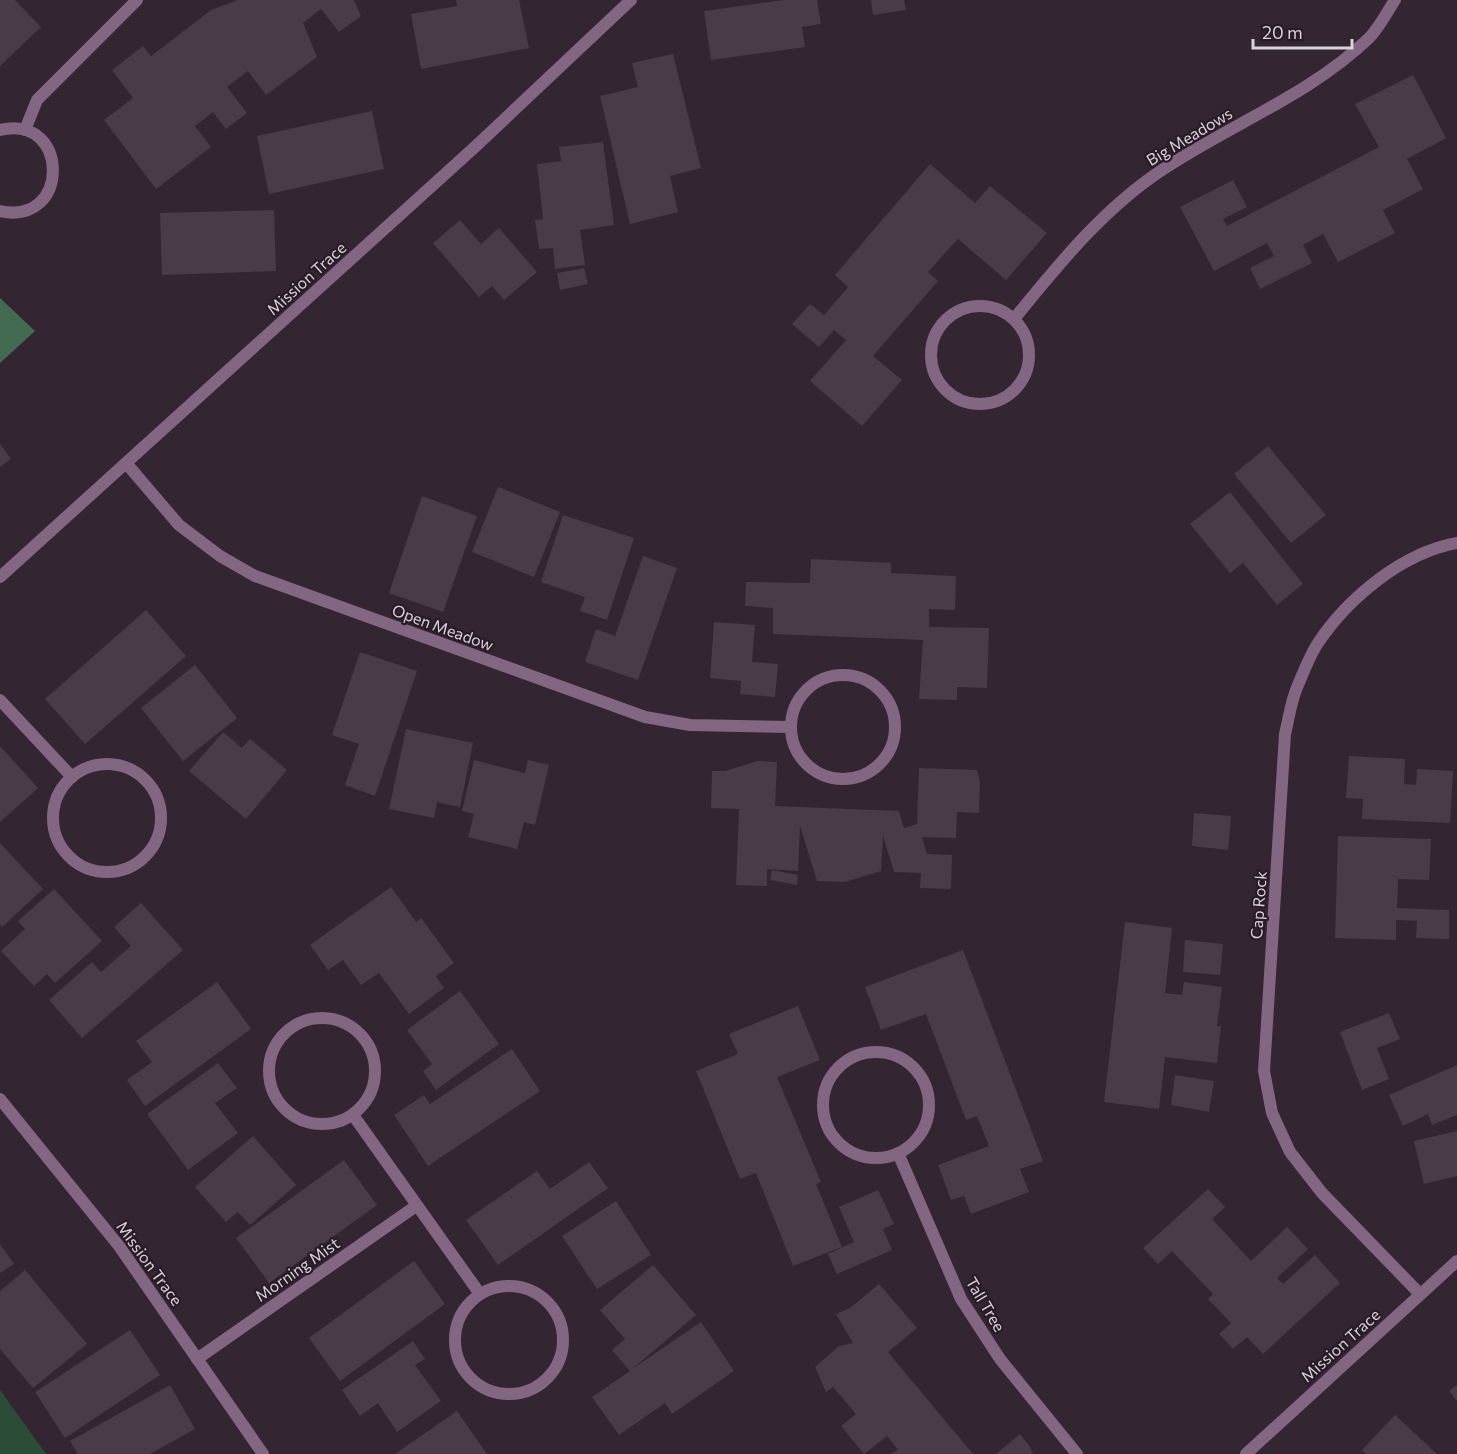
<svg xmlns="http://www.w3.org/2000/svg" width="1457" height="1454" font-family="Commissioner,sans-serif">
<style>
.green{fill:#2b4d37}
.forest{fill:#436b51}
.building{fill:#4a3b49}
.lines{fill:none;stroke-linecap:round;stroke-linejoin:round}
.street{stroke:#836681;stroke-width:12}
.labels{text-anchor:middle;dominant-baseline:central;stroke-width:4.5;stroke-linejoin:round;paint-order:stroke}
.street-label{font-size:16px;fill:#dbd1da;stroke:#291c28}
</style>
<rect width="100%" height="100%" fill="#332532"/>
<path class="green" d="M0 1390 46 1454H0Z"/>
<path class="forest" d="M0 298 35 331 0 363Z"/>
<g class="building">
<path d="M0 0H15L41 27 0 66Z"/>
<path d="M238 0H354L361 16 339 32 321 9 303 23 317 57 266 95 248 71 227 87 247 113 226 129 213 112 195 126 211 147 156 189 104 120 133 98 112 70 143 46 151 56 211 10Z"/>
<path d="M456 0H519L529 48 421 69 411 14 457 6Z"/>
<path d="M784 0H817L821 24 802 27 805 47 711 60 704 11Z"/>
<path d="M871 0H904L906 10 873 15Z"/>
<path d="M673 54 701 168 670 176 678 212 630 224 600 96 638 87 632 63Z"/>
<path d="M1413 75 1446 138 1407 159 1423 189 1383 210 1395 233 1338 262 1323 234 1303 245 1312 263 1260 289 1250 268 1274 256 1267 243 1214 271 1180 207 1233 180 1247 207 1223 219 1227 226 1379 147 1355 104Z"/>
<path d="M372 111 384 169 269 194 257 136Z"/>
<path d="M603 142 614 225 580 230 585 265 555 269 553 248 539 249 535 220 543 219 537 164 561 161 559 147Z"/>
<path d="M930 164 975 203 990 186 1047 233 1006 280 958 239 928 272 938 281 873 356 902 380 862 426 810 381 846 340 834 330 819 347 792 324 810 304 824 315 848 287 835 275Z"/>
<path d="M274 210 276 271 162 275 160 213Z"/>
<path d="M460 220 481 244 499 228 537 272 504 300 492 286 479 297 433 243Z"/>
<path d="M584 268 588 284 560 290 557 273Z"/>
<path d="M0 444 11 459 0 467Z"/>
<path d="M1268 446 1326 515 1291 543 1234 474Z"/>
<path d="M498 487 560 512 534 577 472 552Z"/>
<path d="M1230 492 1303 584 1277 605 1243 563 1230 573 1190 524Z"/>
<path d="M422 496 477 516 443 612 389 593Z"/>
<path d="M563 515 634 538 607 620 580 611 585 597 541 582Z"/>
<path d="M643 556 677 568 638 680 585 662 596 629 615 636Z"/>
<path d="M811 559 891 563V573L956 576 955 610 929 609V627L989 628 987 688 957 687V700L919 699 923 640 773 634V608L745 606 746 582 810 583Z"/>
<path d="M146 610 186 656 85 744 45 699Z"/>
<path d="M714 622 755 625 752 662 778 664 775 697 740 694 741 681 710 678Z"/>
<path d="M360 652 417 671 375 796 345 785 359 744 332 735Z"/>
<path d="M195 665 237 718 183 761 141 708Z"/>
<path d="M406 729 473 743 460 807 437 802 434 818 389 809Z"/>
<path d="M223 732 242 748 250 739 287 770 246 819 189 771Z"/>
<path d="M0 746 38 788 0 822Z"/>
<path d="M1349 756 1405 759 1404 784 1416 785 1417 769 1453 771 1450 823 1362 819 1363 799 1346 798Z"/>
<path d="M474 760 525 773 528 760 549 765 535 825 524 822 517 849 468 837 474 814 462 811Z"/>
<path d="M758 761 777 762 775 806 899 811 904 828 917 824 919 768 977 770 980 782 979 813 957 812 956 838 922 837 927 854 952 855 951 889 920 888 921 873 894 872 883 836 881 871 845 882 817 881 800 826 798 871 766 869H767V886L736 885 739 809 711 808 712 771H725Z"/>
<path d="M1194 813 1231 816 1228 850 1192 846Z"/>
<path d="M1338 836 1431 839 1429 880 1398 879 1397 908 1449 910V939L1416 938 1417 921 1396 920V940L1335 938Z"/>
<path d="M0 843 43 889 2 927 0 924Z"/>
<path d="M772 870 798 875 797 885 770 880Z"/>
<path d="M391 887 416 922 421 918 454 963 436 976 444 988 409 1014 379 973 361 985 343 960 328 970 310 945Z"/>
<path d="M54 889 102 941 55 983 47 974 34 986 1 951 25 929 18 921Z"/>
<path d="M141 903 183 950 82 1038 49 1000 92 962 101 972 131 946 114 927Z"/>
<path d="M1125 922 1172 928 1165 993 1182 995 1184 982 1222 987 1217 1026H1221L1217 1063 1165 1057 1159 1109 1104 1102Z"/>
<path d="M1185 940 1223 944 1220 975 1183 972Z"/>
<path d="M963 950 1043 1161 1020 1169 1029 1192 971 1214 964 1196 951 1200 938 1165 989 1146 977 1116 966 1120 926 1014 881 1030 865 987Z"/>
<path d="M217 982 251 1029 145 1106 127 1080 152 1062 136 1041Z"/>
<path d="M460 991 499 1044 436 1090 423 1071 432 1064 407 1030Z"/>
<path d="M798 1006 820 1060 777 1077 821 1182 816 1184 842 1247 793 1266 756 1173 740 1179 696 1071 738 1054 729 1034Z"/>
<path d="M1389 1013 1400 1039 1377 1048 1389 1079 1362 1090 1340 1032Z"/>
<path d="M512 1049 540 1091 428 1166 394 1115 424 1095 430 1104Z"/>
<path d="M218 1063 237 1088 215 1103 238 1133 188 1170 147 1114Z"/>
<path d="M1457 1065V1115L1432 1125 1428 1114 1403 1126 1389 1095Z"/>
<path d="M1175 1075 1214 1081 1209 1112 1171 1105Z"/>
<path d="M1457 1131V1176L1424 1184 1414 1141Z"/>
<path d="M253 1136 296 1185 250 1225 238 1212 226 1222 195 1187Z"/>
<path d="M344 1160 377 1205 269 1283 236 1238Z"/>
<path d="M589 1162 608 1188 498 1265 466 1220 537 1171 550 1189Z"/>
<path d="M1208 1189 1225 1207 1212 1219 1251 1261 1287 1227 1308 1249 1277 1278 1283 1284 1315 1255 1340 1283 1263 1354 1247 1337 1233 1349 1219 1334 1231 1323 1208 1299 1213 1294 1172 1251 1158 1264 1143 1248Z"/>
<path d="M878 1190 894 1224 883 1229 892 1250 837 1274 828 1254 854 1242 839 1207Z"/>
<path d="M616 1201 651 1255 597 1289 562 1236Z"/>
<path d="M0 1244 14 1264 0 1273Z"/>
<path d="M414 1261 445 1304 340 1381 309 1338Z"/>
<path d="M653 1265 696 1315 632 1369 701 1322 734 1371 672 1414 665 1403 619 1435 592 1397 630 1371 612 1350 625 1339 600 1310Z"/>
<path d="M25 1270 87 1344 33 1388 0 1349V1291Z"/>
<path d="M879 1284 917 1328 888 1352 973 1454H890L898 1450 887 1436 864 1454 841 1426 856 1414 833 1387 826 1392 815 1367 839 1346 853 1343 836 1314 850 1308Z"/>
<path d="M130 1330 160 1375 65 1438 35 1392Z"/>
<path d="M413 1341 425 1359 415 1365 441 1401 397 1432 378 1403 360 1416 342 1390Z"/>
<path d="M170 1385 195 1429 150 1454H78L70 1441Z"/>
<path d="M1457 1385V1401L1449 1391Z"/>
<path d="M457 1411 487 1454H395Z"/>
<path d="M1395 1415 1437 1454H1366L1362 1450Z"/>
<path d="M1020 1434 1030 1447 1033 1454H996Z"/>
</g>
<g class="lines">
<g class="street">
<path d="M0 130C70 113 71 227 0 211"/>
<path d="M25 130 37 100 137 0"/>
<circle cx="980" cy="355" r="49"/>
<path d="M1014 319C1058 265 1103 209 1162 170 1229 125 1310 95 1369 38 1379 28 1387 12 1395 0"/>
<path d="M126 463 179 525 220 556 255 576 645 717 690 725 791 727"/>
<path d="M0 577 476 146 631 0"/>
<circle cx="843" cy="727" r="52"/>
<path d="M0 700 72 777"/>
<circle cx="107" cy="818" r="54"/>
<circle cx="322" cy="1071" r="53"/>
<circle cx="876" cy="1105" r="53"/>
<path d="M0 1099 119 1246 263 1454"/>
<path d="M353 1115 480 1294"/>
<path d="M898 1153 961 1299 1000 1359 1077 1454"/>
<circle cx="509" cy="1340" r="54"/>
<path d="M1420 1294 1322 1193 1290 1152 1272 1113 1264 1071 1285 734C1289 718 1291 700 1298 685 1304 671 1310 655 1318 643 1348 598 1402 553 1457 543"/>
<path d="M197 1359 416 1206"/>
<path d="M1246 1454 1457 1261"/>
</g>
</g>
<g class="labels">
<g class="street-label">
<text transform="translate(1189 136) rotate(-31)">Big Meadows</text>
<text transform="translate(306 278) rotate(-42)">Mission Trace</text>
<text transform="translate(443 627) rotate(20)">Open Meadow</text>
<text transform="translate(1258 905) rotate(-86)">Cap Rock</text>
<text transform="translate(150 1263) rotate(54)">Mission Trace</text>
<text transform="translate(297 1269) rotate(-35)">Morning Mist</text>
<text transform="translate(986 1304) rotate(59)">Tall Tree</text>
<text transform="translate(1340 1345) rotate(-42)">Mission Trace</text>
</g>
</g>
<path d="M1253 39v9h99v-9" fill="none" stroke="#dbd1da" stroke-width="3"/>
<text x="1262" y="39" font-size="18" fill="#dbd1da" stroke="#291c28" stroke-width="4.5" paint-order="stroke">20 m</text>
</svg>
